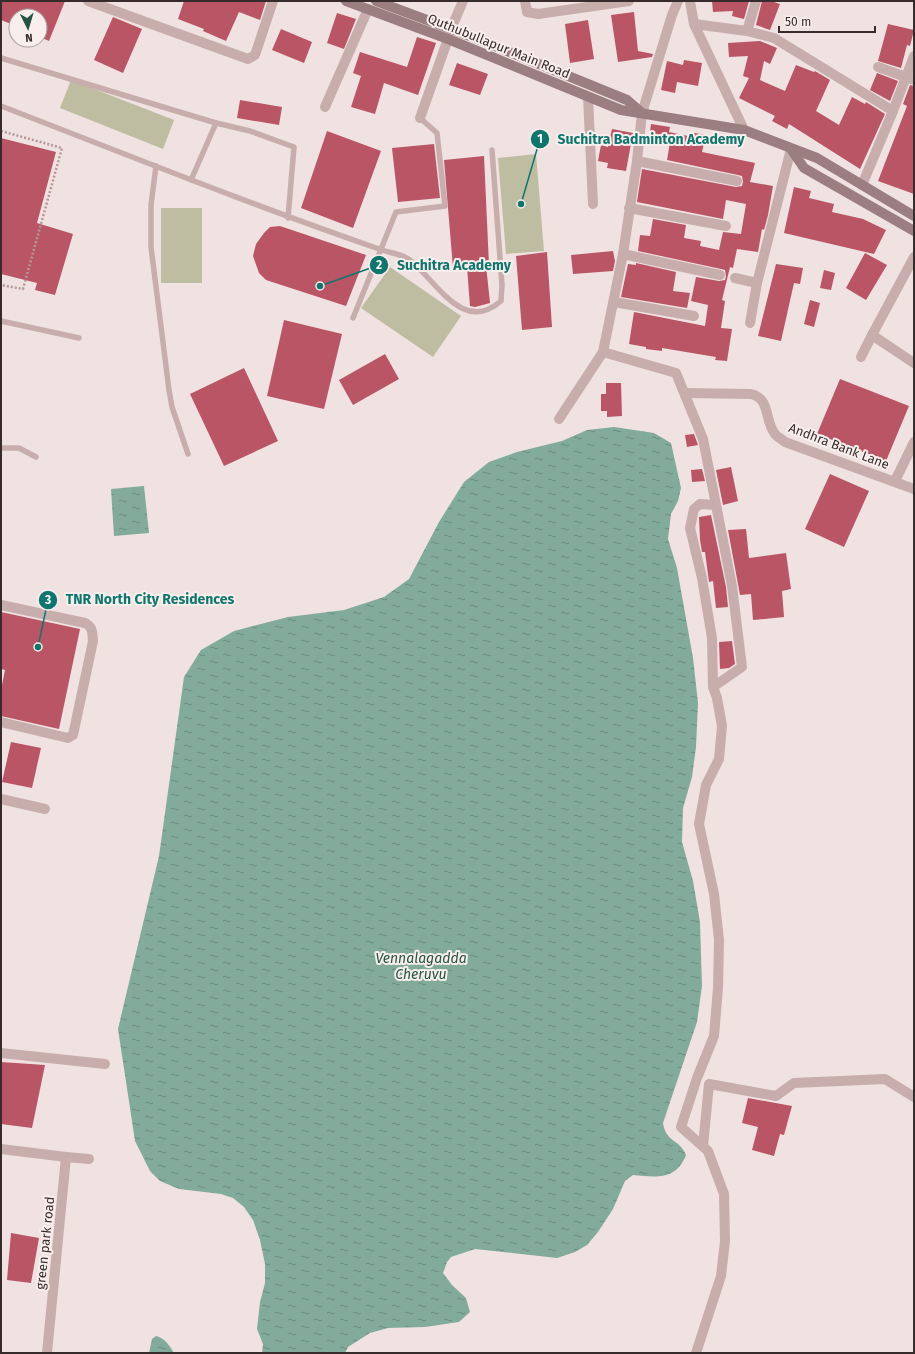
<svg xmlns="http://www.w3.org/2000/svg" width="915" height="1354" font-family="'Fira Sans',sans-serif">
<style>
.grass{fill:#bebca1}
.water{fill:url(#water-ripples)}
.building{fill:#b95565}
.lines{fill:none;stroke-linecap:round;stroke-linejoin:round}
.path{stroke:#b39897;stroke-width:2.5;stroke-dasharray:2 2;stroke-linecap:butt}
.lane{stroke:#c7aead;stroke-width:5.5}
.street{stroke:#c7aead;stroke-width:10}
.secondary{stroke:#9b7e7f;stroke-width:10}
.labels{text-anchor:middle;dominant-baseline:central;stroke-width:4;stroke-linejoin:round;paint-order:stroke}
.street-label{font-size:13px;fill:#372b2c;stroke:#f8eeec}
.water-label{font-size:14px;font-style:italic;fill:#245444;stroke:#f8eeec}
.leader{fill:none;stroke:#0f766e;stroke-width:1.5}
.callout-dot{fill:#0f766e;stroke:#f8eeec;stroke-width:1.5}
.mark-label{font-size:12px;text-anchor:middle;font-weight:bold;fill:#fff}
.callout-label{font-size:14px;text-anchor:middle;font-weight:bold;fill:#0f766e;stroke:#f8eeec;stroke-width:4;stroke-linejoin:round;paint-order:stroke}
</style>
<defs>
<pattern id="water-ripples" width="26" height="14" patternUnits="userSpaceOnUse"><rect width="26" height="14" fill="#82ab9c"/><path d="M2 4q2-2 4 0t4 0M15 11q2-2 4 0t4 0" fill="none" stroke="#6b8b7f"/></pattern>
</defs>
<rect width="100%" height="100%" fill="#f0e2e0"/>
<g class="grass">
<path d="M71 80 174 120 163 149 60 108Z"/>
<path d="M536 154 544 251 506 254 498 158Z"/>
<rect x="161" y="208" width="41" height="75"/>
<path d="M390 267 461 316 433 357 361 308Z"/>
</g>
<g class="water">
<path d="M614 427 654 433 671 443 681 488 678 501 671 514 668 539 677 568 693 658 698 703 696 747 692 777 683 808 682 842 693 881 700 922 702 986 697 1022 663 1123C666 1143 679 1138 686 1155 676 1181 656 1177 633 1175L625 1181 613 1209 598 1232 587 1245 575 1252 557 1258 475 1249 451 1257 447 1262 443 1273 452 1285 466 1298 470 1312 459 1322 425 1327 388 1328 370 1333 348 1347 345 1353H262L263 1344 257 1329 260 1302 265 1283V1264L260 1240 253 1220 244 1207 233 1198 221 1194 179 1189 160 1181 150 1171 135 1141 118 1029 159 856 184 677 201 650 234 631 288 617 344 610 384 597 409 579 439 522 464 482 489 462 517 452 562 441 587 430Z"/>
<path d="M144 486 149 533 114 536 111 489Z"/>
<path d="M156 1336C165 1338 169 1345 174 1353H149L152 1339Z"/>
</g>
<g class="building">
<path d="M1 1H65L49 41 40 37V16H16V26L1 20Z"/>
<path d="M184 1H266L260 20 239 12 226 41 203 31 204 29 178 19Z"/>
<path d="M712 1H749L744 19 732 16 733 11 713 12Z"/>
<path d="M762 1H771L780 4 770 30 756 25Z"/>
<path d="M634 12 638 51 653 54 652 57 618 62 611 15Z"/>
<path d="M337 13 356 19 344 49 327 43Z"/>
<path d="M113 17 142 29 123 73 94 60Z"/>
<path d="M588 20 594 59 570 63 565 24Z"/>
<path d="M888 24 914 30 910 46 907 45 901 68 878 61Z"/>
<path d="M281 29 312 42 304 63 272 50Z"/>
<path d="M417 37 436 43 418 95 384 83 375 114 351 107 361 76 353 73 360 52 407 67Z"/>
<path d="M760 41 777 48 770 64 764 61 760 80 785 91 796 65 814 72 815 71 830 80 816 111 839 125 852 97 865 104 866 102 885 114 860 169 789 124 787 129 772 121 775 116 739 98 749 78 743 76 748 56 729 57 728 43Z"/>
<path d="M684 60 702 63 698 86 677 82 675 93 661 90 667 61 683 65Z"/>
<path d="M457 63 488 74 480 95 449 85Z"/>
<path d="M877 73 898 81 890 101 870 90Z"/>
<path d="M910 85 914 86V194L878 181 907 106 903 104Z"/>
<path d="M240 100 282 107 279 125 237 118Z"/>
<path d="M651 124 670 127 669 132 688 136 689 132 706 135 702 152 755 163 750 182 773 186 768 215 764 230 762 229 758 252 737 249 733 268 730 267 722 300 725 301 721 328 732 329 727 361 715 360 716 357 662 348V351L646 349V347L629 344 634 312 705 326 708 305 691 301 696 277 719 281 725 280 726 276 725 270 721 269 638 251 640 235 650 236 653 219 686 225 684 238 701 241 700 246 719 250 723 232 741 234 746 204 726 200 723 219 637 202 642 169 736 187 742 186 743 182 742 176 738 175 667 160 670 142 649 140Z"/>
<path d="M612 129 633 133 626 171 607 168 608 163 598 161 601 145 608 147Z"/>
<path d="M327 131 381 151 353 228 301 208Z"/>
<path d="M1 138 56 152 37 223 73 234 55 295 35 290 37 283 1 274Z"/>
<path d="M434 144 440 198 398 202 392 148Z"/>
<path d="M484 156 489 265H486L490 303 475 307 470 306 467 267 453 268 444 160Z"/>
<path d="M794 187 811 191 809 198 834 204 832 212 863 219 886 230 874 254 784 233Z"/>
<path d="M280 226 366 255 346 306 266 280 259 273 253 256 256 244 264 233 270 227Z"/>
<path d="M613 251 615 261 613 271 573 274 571 255Z"/>
<path d="M547 252 552 327 522 330 516 256Z"/>
<path d="M865 253 887 265 866 300 846 288Z"/>
<path d="M636 263 676 272 673 291 690 293 687 308 621 297 628 264 636 265Z"/>
<path d="M776 264 803 268 800 284 794 283 781 341 758 336Z"/>
<path d="M824 270 835 273 831 290 820 288Z"/>
<path d="M810 300 820 303 814 327 804 324Z"/>
<path d="M284 320 342 334 324 409 267 396Z"/>
<path d="M385 354 399 379 353 405 339 380Z"/>
<path d="M244 368 278 441 224 466 190 394Z"/>
<path d="M840 379 909 406 886 461 817 434Z"/>
<path d="M606 383H621L622 416 607 417V411H601V394H606Z"/>
<path d="M694 434 698 445 687 447 685 435Z"/>
<path d="M731 467 738 501 723 505 716 470Z"/>
<path d="M702 469 705 481 692 482 691 470Z"/>
<path d="M830 474 869 491 844 547 805 529Z"/>
<path d="M711 515 726 587 728 607 716 608 713 581 709 582 705 552H702L700 540 699 517Z"/>
<path d="M746 529 749 558 786 553 791 589 782 591 784 617 753 620 751 594 740 595 728 530Z"/>
<path d="M1 612 80 629 59 729 1 716V690L5 670 1 669Z"/>
<path d="M732 641 735 664 729 668 720 669 719 642Z"/>
<path d="M11 742 41 748 32 788 2 782Z"/>
<path d="M1 1062 45 1065 32 1128 1 1124Z"/>
<path d="M748 1098 792 1106 784 1135 780 1134 774 1156 752 1150 758 1127 742 1123Z"/>
<path d="M11 1233 39 1238 31 1283 7 1280Z"/>
</g>
<g class="lines">
<path class="path" d="M1 131 62 148 23 289 1 285"/>
<g class="lane">
<path d="M1 58 216 123 191 180"/>
<path d="M1 106C128 155 254 206 382 250 391 253 404 255 410 260 438 283 463 334 501 301L502 285 492 150"/>
<path d="M216 123 250 131 294 147 288 218"/>
<path d="M156 166 151 205V247L169 390 172 407 188 454"/>
<path d="M353 318 396 212 445 206 437 133 420 118"/>
<path d="M1 321 79 338"/>
<path d="M1 448H19L36 457"/>
</g>
<g class="street">
<path d="M88 1 248 59 255 55 273 1"/>
<path d="M525 1 527 12 538 14 629 1"/>
<path d="M678 1 672 15 642 113 637 161 623 254 603 352 676 373 703 439 732 586 742 667 713 687"/>
<path d="M690 1 694 24 744 130"/>
<path d="M694 24 747 31 774 38 893 111"/>
<path d="M451 29 463 1"/>
<path d="M747 31 756 1"/>
<path d="M878 67 914 80"/>
<path d="M588 97 593 204"/>
<path d="M325 107 368 9"/>
<path d="M420 118 448 39"/>
<path d="M637 161 737 181"/>
<path d="M862 185 893 111 914 56"/>
<path d="M629 208 726 226"/>
<path d="M623 254 720 275"/>
<path d="M735 278 757 283"/>
<path d="M614 302 694 316"/>
<path d="M750 323 757 283 791 149"/>
<path d="M872 335 914 257"/>
<path d="M861 357 872 335 914 363"/>
<path d="M685 393 751 394C771 399 764 420 775 434 777 437 782 439 785 442L914 489"/>
<path d="M559 419 603 352"/>
<path d="M895 481 914 442"/>
<path d="M1 605 85 623C93 627 92 632 93 641L73 735 68 738 1 722"/>
<path d="M1 799 45 809"/>
<path d="M1 1053 105 1064"/>
<path d="M703 1146 709 1084 776 1096 794 1083 885 1079 914 1097"/>
<path d="M1 1149 66 1157"/>
<path d="M47 1353 66 1157 89 1159"/>
<path d="M696 1353 721 1276 725 1241 724 1194 708 1151 681 1127 697 1078 714 1036 718 988 719 940 714 894 699 824 706 785 719 759 722 726 717 698 713 687 712 638 702 578 690 528 694 509 700 504 716 505"/>
</g>
<g class="secondary">
<path d="M346 1 448 39 621 110 744 130 817 158 914 216"/>
<path d="M376 1 478 39 627 100 642 113"/>
<path d="M791 149 804 168 914 231"/>
</g>
</g>
<g class="labels">
<g class="street-label">
<text transform="translate(499 46) rotate(22)">Quthubullapur Main Road</text>
<text transform="translate(839 446) rotate(21)">Andhra Bank Lane</text>
<text transform="translate(45 1243) rotate(-84)">green park road</text>
</g>
<g class="water-label">
<text x="421" y="958">Vennalagadda<tspan x="421" dy="16">Cheruvu</tspan></text>
</g>
</g>
<path class="leader" d="M521 204L540 139M320 286L379 265M38 647L48 600"/>
<g class="callout-dot">
<circle cx="521" cy="204" r="4"/>
<circle cx="320" cy="286" r="4"/>
<circle cx="38" cy="647" r="4"/>
<circle cx="540" cy="139" r="10"/>
<circle cx="379" cy="265" r="10"/>
<circle cx="48" cy="600" r="10"/>
</g>
<g class="mark-label">
<text x="540" y="143">1</text>
<text x="379" y="269">2</text>
<text x="48" y="604">3</text>
</g>
<g class="callout-label">
<text x="651" y="144">Suchitra Badminton Academy</text>
<text x="454" y="270">Suchitra Academy</text>
<text x="150" y="604">TNR North City Residences</text>
</g>
<rect width="915" height="1354" fill="none" stroke="#372b2c" stroke-width="4"/>
<g transform="translate(28 28) rotate(175)"><circle r="19" fill="#f8eeec" stroke="#aba09f"/>
<path d="M0-3L7 15L0 10L-7 15Z" fill="#245444"/>
<text y="-6" font-size="11" font-weight="bold" text-anchor="middle" fill="#372b2c">N</text>
</g>
<path d="M779 26v6h96v-6" fill="none" stroke="#372b2c" stroke-width="2"/>
<text x="785" y="26" font-size="12" fill="#372b2c" stroke="#f8eeec" stroke-width="3" paint-order="stroke">50 m</text>
</svg>
